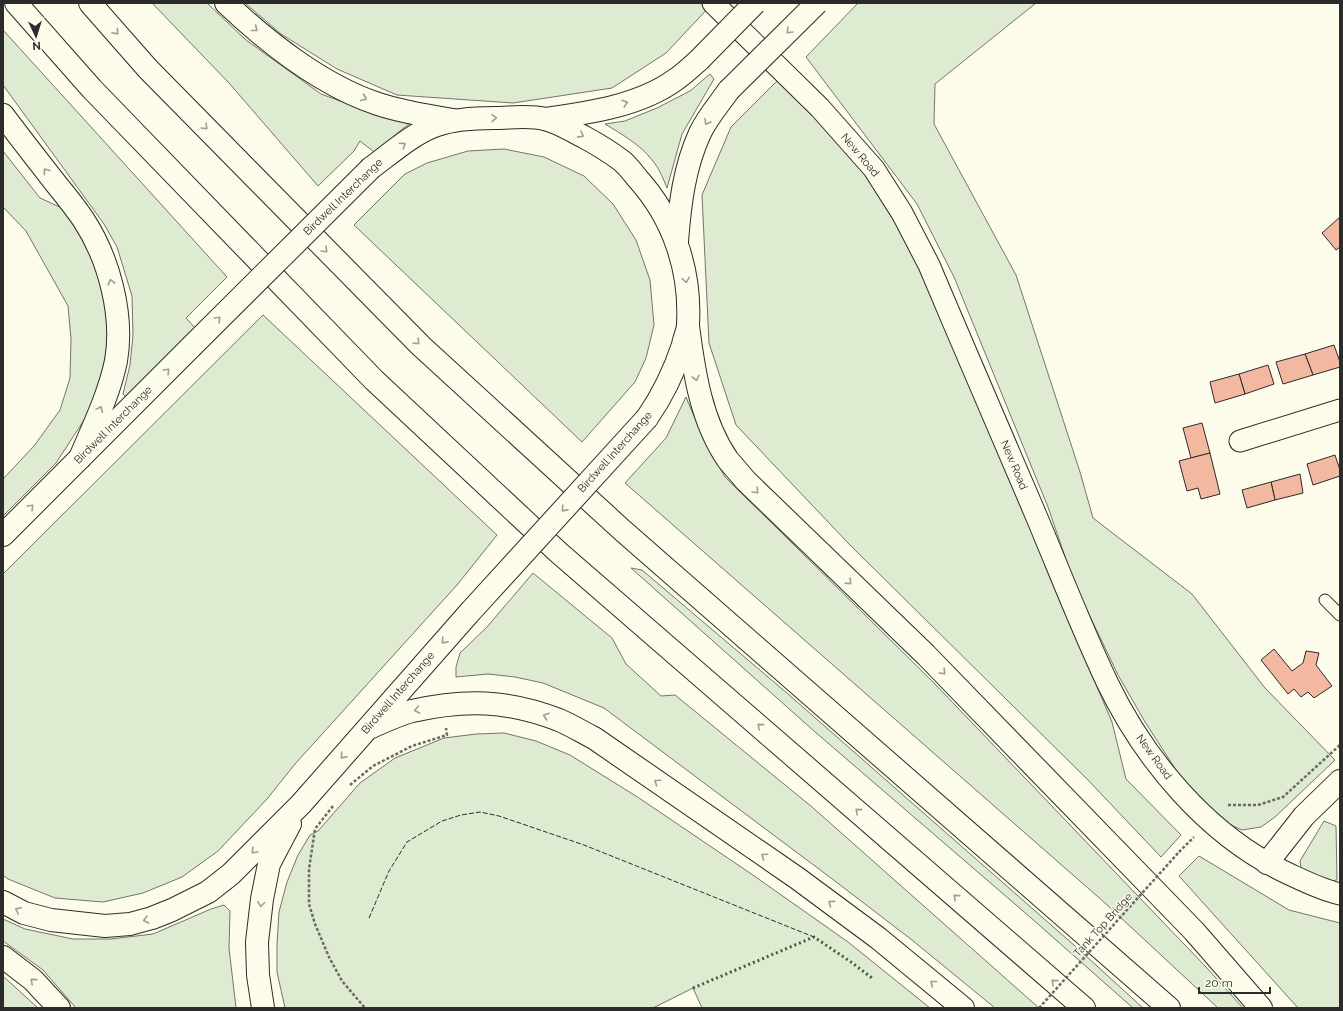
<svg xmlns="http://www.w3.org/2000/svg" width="1343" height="1011" font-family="Raleway,sans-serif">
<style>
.green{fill:#deebd1;stroke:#74746e}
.building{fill:#f2b8a0;stroke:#2b2b2b}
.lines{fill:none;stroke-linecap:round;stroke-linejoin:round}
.lane-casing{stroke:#2b2b2b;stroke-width:13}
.street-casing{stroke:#2b2b2b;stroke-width:23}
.secondary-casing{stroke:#2b2b2b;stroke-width:24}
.highway-casing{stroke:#2b2b2b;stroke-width:24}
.path{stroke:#6a6964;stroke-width:2.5;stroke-dasharray:3 2;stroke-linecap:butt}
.lane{stroke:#fdfbea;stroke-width:11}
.street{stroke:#fdfbea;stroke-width:21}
.secondary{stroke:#fdfbea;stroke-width:22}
.highway{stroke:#fdfbea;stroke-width:22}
.highway-bridge-casing{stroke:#2b2b2b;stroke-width:24;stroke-linecap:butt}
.path-bridge{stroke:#6a6964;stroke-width:2.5;stroke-dasharray:3 2;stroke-linecap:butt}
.highway-bridge{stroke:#fdfbea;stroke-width:22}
.hedge{stroke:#34623c;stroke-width:3;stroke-dasharray:2 3;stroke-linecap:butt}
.fence{stroke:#2b2b2b;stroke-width:1;stroke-dasharray:5 2;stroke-linecap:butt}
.oneway{stroke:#9e9d94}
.labels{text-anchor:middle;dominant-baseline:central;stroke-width:3;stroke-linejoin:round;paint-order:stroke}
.street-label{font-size:11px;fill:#2b2b2b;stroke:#fdfbea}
</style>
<rect width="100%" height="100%" fill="#fdfbea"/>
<g class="green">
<path d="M152 3H207L246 40 321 94 370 112 410 123 374 152 360 141 354 151 318 186 229 83Z"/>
<path d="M245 3H713L666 53 612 88 513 103 397 95 337 69 281 34Z"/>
<path d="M858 3H1036L935 84 934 124 1016 275 1080 472 1093 518 1192 594 1265 688 1335 760 1275 817 1261 827 1242 830 1220 820 1180 776 1145 722 1118 675 1074 583 1048 507 954 277 917 204 806 57Z"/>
<path d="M3 30 227 277 186 318 195 328 126 397 123 394 130 365 133 335 132 296 117 247 104 224 3 85Z"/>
<path d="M710 74 714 79 682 134 667 188C663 178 659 168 652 160 642 146 620 133 605 124L625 121 657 108 690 91Z"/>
<path d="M779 79 855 159 911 248 1112 722 1126 779 1181 835 1161 857 1087 779 850 545 736 425 709 343 702 195 731 127Z"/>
<path d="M504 149 544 157 584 176 613 204 636 240 650 280 654 325 646 358 635 382 582 442 354 225 405 174 427 163 468 151Z"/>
<path d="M3 151 40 198 64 209 97 263 106 309 108 336 104 367 90 411 56 463 3 516V479L34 446 60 410 70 378 71 339 68 306 26 231 3 207Z"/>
<path d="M263 315 497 535 457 585 295 764 267 799 218 851 182 877 143 893 103 902 55 898 8 879 3 875V574Z"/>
<path d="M686 397 703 438 725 477 933 682 1206 967 1243 1008H1218L1105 903 625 483 666 438Z"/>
<path d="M631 568 642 570 788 694 1075 946 1143 1008H1133L1030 917 814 731Z"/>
<path d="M533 573 612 638 626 664 661 696 675 695 812 807 1039 1008H995L912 940 831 878 604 708 543 683 515 677 488 674 456 677V667L460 653 487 627Z"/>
<path d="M504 733 536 741 570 755 639 798 750 873 848 942 930 1008H702L693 988 653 1008H285L277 972V944L279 912 287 882 298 855 310 835 318 831 360 783 395 758 444 738 476 734Z"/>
<path d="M1324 821 1336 826 1337 880 1329 881 1301 868 1300 861Z"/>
<path d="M1199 856 1289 910 1340 923V1008H1298L1179 876Z"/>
<path d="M224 905 230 911 229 948 236 1008H76L43 970 3 941V919L25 929 73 939H111L153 934 211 909Z"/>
<path d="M3 977H4L38 1008H3Z"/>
</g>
<g class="building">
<path d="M1340 217V247L1336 250 1322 233Z"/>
<path d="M1334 345 1340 362V367L1313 375 1305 354Z"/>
<path d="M1305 354 1313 375 1283 384 1276 362Z"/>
<path d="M1268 365 1274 384 1245 394 1239 374Z"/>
<path d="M1239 374 1245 394 1215 403 1210 382Z"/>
<path d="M1202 423 1210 453 1191 458 1183 428Z"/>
<path d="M1210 453 1220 494 1201 499 1198 488 1187 491 1179 461Z"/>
<path d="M1335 455 1340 470V476L1313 485 1307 464Z"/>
<path d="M1300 474 1303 493 1275 500 1271 482Z"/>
<path d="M1271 482 1275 500 1247 508 1242 490Z"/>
<path d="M1274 649 1292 671 1303 663 1306 651 1319 653 1316 665 1332 686 1314 698 1308 692 1301 697 1294 689 1288 694 1261 660Z"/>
</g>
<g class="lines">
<g class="lane-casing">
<path id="lane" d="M1325 600 1340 615"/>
</g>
<g class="street-casing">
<g id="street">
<path d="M713 3 820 108 874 169 902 213 929 265C964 348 1000 431 1035 513 1059 570 1081 627 1107 682 1145 761 1209 837 1289 874 1306 882 1322 890 1340 894"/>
<path d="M1240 441 1340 410"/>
</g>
</g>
<g class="secondary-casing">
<path id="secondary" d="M1267 863 1304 816 1340 781"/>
</g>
<g class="highway-casing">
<g id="highway">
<path d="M16 3 92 89 374 380 558 552 1084 1008"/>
<path d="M90 3 148 69 421 346 622 530 1169 1008"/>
<path d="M226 3C267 42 323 86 378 104 402 112 428 116 453 120"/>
<path d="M3 115C21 139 39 162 57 185 66 196 75 207 83 219 109 258 124 315 116 361 109 395 93 427 80 458"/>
<path d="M545 119C588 113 639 106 675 80 684 74 691 67 699 60"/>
<path d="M371 168C390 154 415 132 437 125 455 119 474 118 494 118 510 118 529 115 545 119 558 122 572 131 584 137 597 144 610 152 622 161 628 166 633 173 638 179 674 219 691 271 688 324 688 331 684 338 683 345 674 372 663 395 647 418"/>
<path d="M677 241C680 204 684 168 700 133 707 118 719 104 729 90"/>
<path d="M688 326C694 372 701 421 728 460 734 467 740 474 746 481L926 655 1194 931 1261 1008"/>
<path d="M3 535 191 347"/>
<path d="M369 728C383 722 397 715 412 711 465 699 507 700 559 720 571 725 582 732 594 738L797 878 878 938 963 1008"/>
<path d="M3 902 24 913 51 920 105 926 130 924 152 918 172 910 208 892 231 874 301 804 470 612"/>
<path d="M3 957 33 980 59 1008"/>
<path d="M263 1008 258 975 257 942 262 899 269 864 290 824"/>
</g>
</g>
<g class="path">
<path d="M350 785 373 766 412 746 447 735 446 728"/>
<path d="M1228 805H1258L1283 797 1340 745"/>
<path d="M333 806 315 829 309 869V904L315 924 329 957 342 981 365 1008"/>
<path d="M1179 852 1194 837"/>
</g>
<use href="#lane" class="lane"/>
<use href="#street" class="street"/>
<use href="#secondary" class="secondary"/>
<use href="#highway" class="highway"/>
<g class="highway-bridge-casing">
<g id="highway-bridge">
<path d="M699 60 755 3"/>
<path d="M729 90 817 3"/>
<path d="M191 347 371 168"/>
<path d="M470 612 647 418"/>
</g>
</g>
<path class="path-bridge" d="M1039 1008 1179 852"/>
<use href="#highway-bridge" class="highway-bridge"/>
<path class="hedge" d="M693 988 814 937 851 962 872 978"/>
<path class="fence" d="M369 918 389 871 407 842 442 821 461 815 480 812 499 816 584 845 814 937"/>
</g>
<defs><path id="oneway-chevron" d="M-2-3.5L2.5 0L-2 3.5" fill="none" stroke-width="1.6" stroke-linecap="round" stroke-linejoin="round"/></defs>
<g class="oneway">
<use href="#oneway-chevron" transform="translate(255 29) rotate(39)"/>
<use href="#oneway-chevron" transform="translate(789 31) rotate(135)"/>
<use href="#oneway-chevron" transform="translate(116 32) rotate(49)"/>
<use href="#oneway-chevron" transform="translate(364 98) rotate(23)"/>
<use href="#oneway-chevron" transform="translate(625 103) rotate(-18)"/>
<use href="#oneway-chevron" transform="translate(494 118) rotate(-1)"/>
<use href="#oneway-chevron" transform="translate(707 122) rotate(120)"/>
<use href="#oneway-chevron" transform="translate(205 127) rotate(45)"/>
<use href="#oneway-chevron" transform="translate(581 135) rotate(28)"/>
<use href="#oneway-chevron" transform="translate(403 145) rotate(-34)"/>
<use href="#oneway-chevron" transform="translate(46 171) rotate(-128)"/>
<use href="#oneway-chevron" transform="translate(325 250) rotate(45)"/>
<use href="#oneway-chevron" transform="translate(686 280) rotate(81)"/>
<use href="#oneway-chevron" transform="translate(111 282) rotate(-105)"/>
<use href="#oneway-chevron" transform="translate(218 319) rotate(-45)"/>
<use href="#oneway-chevron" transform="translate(417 342) rotate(45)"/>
<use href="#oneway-chevron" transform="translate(167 371) rotate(-45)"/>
<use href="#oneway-chevron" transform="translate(696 378) rotate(77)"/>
<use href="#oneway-chevron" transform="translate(100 409) rotate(-66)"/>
<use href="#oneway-chevron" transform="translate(756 491) rotate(45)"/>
<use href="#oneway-chevron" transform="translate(31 507) rotate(-45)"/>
<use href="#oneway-chevron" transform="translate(564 509) rotate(132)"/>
<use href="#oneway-chevron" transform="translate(849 582) rotate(44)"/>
<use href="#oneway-chevron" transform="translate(444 641) rotate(132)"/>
<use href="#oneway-chevron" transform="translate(943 672) rotate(46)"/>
<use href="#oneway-chevron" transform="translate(417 710) rotate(169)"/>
<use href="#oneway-chevron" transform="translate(546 716) rotate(-162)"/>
<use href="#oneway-chevron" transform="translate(760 726) rotate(-139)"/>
<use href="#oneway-chevron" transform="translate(343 756) rotate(132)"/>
<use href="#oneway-chevron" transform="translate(657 782) rotate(-145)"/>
<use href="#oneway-chevron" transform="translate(858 811) rotate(-139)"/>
<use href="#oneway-chevron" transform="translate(254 851) rotate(135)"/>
<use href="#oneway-chevron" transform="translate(764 856) rotate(-145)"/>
<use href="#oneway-chevron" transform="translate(956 897) rotate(-139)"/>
<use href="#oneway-chevron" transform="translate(831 903) rotate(-143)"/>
<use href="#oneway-chevron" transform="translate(261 904) rotate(98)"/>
<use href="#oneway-chevron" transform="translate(18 910) rotate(-154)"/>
<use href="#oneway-chevron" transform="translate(146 920) rotate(166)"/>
<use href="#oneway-chevron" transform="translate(33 981) rotate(-139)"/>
<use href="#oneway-chevron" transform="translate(1054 982) rotate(-139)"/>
<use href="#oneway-chevron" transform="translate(933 983) rotate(-141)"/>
</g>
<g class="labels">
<g class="street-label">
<text transform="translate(860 155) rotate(50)">New Road</text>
<text transform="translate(343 197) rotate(-44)">Birdwell Interchange</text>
<text transform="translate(113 425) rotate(-45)">Birdwell Interchange</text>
<text transform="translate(615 452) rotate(-48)">Birdwell Interchange</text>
<text transform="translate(1014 465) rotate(67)">New Road</text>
<text transform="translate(398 693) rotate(-49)">Birdwell Interchange</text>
<text transform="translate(1154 757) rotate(54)">New Road</text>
<text transform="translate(1103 925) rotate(-48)">Tank Top Bridge</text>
</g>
</g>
<rect width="1343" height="1011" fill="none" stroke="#2b2b2b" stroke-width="8"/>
<g transform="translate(36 36) rotate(176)" stroke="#fdfbea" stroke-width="3" paint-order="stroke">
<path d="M0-3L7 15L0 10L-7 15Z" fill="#2b2b2b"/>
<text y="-6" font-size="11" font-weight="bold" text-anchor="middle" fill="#2b2b2b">N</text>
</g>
<path d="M1199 987v6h71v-6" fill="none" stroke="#2b2b2b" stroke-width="2"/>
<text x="1205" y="987" font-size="12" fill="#2b2b2b" stroke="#fdfbea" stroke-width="3" paint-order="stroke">20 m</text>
</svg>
